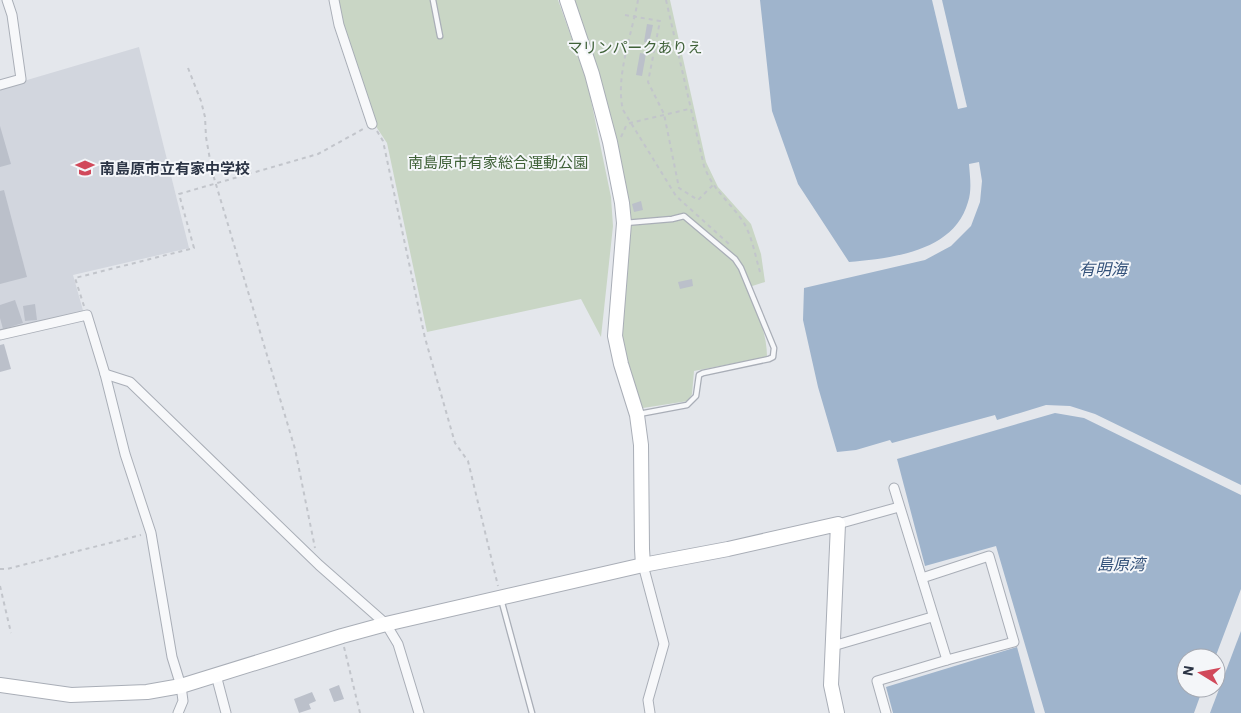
<svg xmlns="http://www.w3.org/2000/svg" width="1241" height="713" font-family="'IBM Plex Sans','Noto Sans JP',sans-serif">
<style>
.built{fill:#d2d6de}
.green{fill:#c9d6c5}
.water{fill:#9fb4cc}
.pier{fill:#e4e7ec}
.building{fill:#bbc0ca}
.lines{fill:none;stroke-linecap:round;stroke-linejoin:round}
.lane-casing{stroke:#a9aeb7;stroke-width:7}
.street-casing{stroke:#a9aeb7;stroke-width:11}
.secondary-casing{stroke:#a9aeb7;stroke-width:16}
.path{stroke:#c2c5cb;stroke-width:2;stroke-dasharray:4 4;stroke-linecap:butt}
.lane{stroke:#f7f8fa;stroke-width:4.5}
.street{stroke:#f7f8fa;stroke-width:9}
.secondary{stroke:#fff;stroke-width:14}
.labels{text-anchor:middle;dominant-baseline:central;stroke-width:4;stroke-linejoin:round;paint-order:stroke}
.park-label{font-size:15px;fill:#3f6138;stroke:#f4f6f9}
.poi-label{font-size:15px;font-weight:bold;fill:#2b3445;stroke:#f4f6f9;text-anchor:start}
.water-label{font-size:16px;font-style:italic;fill:#34527a;stroke:#f4f6f9}
</style>
<rect width="100%" height="100%" fill="#e4e7ec"/>
<path class="built" d="M139 47 189 248 73 275 84 314 0 333V88Z"/>
<g class="green">
<path d="M338 0H558L587 81 611 197 613 226 601 337 581 299 427 332 387 143 373 122 340 19Z"/>
<path d="M572 0H670L706 162 718 187 751 224 761 254 765 282 746 288C756 311 767 331 767 357L694 371 692 394 688 401 643 408 633 385 619 331 628 240Z"/>
</g>
<g class="water">
<path d="M760 0H1241V485L1095 414 1070 406 1046 405 997 420 995 415 892 443 890 440 856 450 837 452 818 387 803 320 804 288 925 260 951 246 971 226 980 202 982 181 979 162 969 164C970 177 972 190 968 202 954 252 892 258 849 262L798 184 772 111Z"/>
<path d="M1055 413 1084 418 1241 495V589L1215 658H1186V688H1203L1194 713H1045L996 546 925 566 897 459Z"/>
<path d="M1241 631V713H1210Z"/>
<path d="M1017 647 1035 713H893L886 687Z"/>
</g>
<path class="pier" d="M932 0H942L967 107 958 109Z"/>
<g class="building">
<path d="M647 24 653 25 649 43 644 42Z"/>
<path d="M640 53 646 54 642 76 636 75Z"/>
<path d="M0 126 11 164 0 167Z"/>
<path d="M4 190 27 277 0 284V191Z"/>
<path d="M641 201 643 210 634 212 632 204Z"/>
<path d="M692 279 693 286 680 289 678 282Z"/>
<path d="M15 300 23 323 3 329 0 318V305Z"/>
<path d="M35 304 37 320 25 321 23 306Z"/>
<path d="M4 344 11 369 0 372V345Z"/>
<path d="M339 685 344 699 334 702 329 689Z"/>
<path d="M312 692 316 701 309 704 311 709 299 713 294 699Z"/>
</g>
<g class="lines">
<g class="lane-casing">
<g id="lane">
<path d="M433 0 440 36"/>
<path d="M625 223 672 219 684 216 735 259 741 268 774 348 773 357 769 359 703 373 699 375 696 396 687 405 639 414"/>
<path d="M501 599 532 713"/>
</g>
</g>
<g class="street-casing">
<g id="street">
<path d="M334 0 339 25 372 124"/>
<path d="M0 85 21 79 12 15 7 0"/>
<path d="M0 335 87 315 105 374 125 454 151 533 172 657 181 686 183 701 178 713"/>
<path d="M105 374 130 382 319 565 386 624 398 644 419 713"/>
<path d="M894 488 947 660"/>
<path d="M838 524 899 507"/>
<path d="M643 565 664 644 648 700 650 713"/>
<path d="M833 646 932 617"/>
<path d="M216 675 226 713"/>
<path d="M886 713 877 681 947 660 1014 642 989 556 922 578"/>
</g>
</g>
<g class="secondary-casing">
<g id="secondary">
<path d="M567 0 592 74 610 142 622 203 624 223 615 336 621 364 637 415 641 445 642 549 643 565"/>
<path d="M0 685 71 695 147 692 181 686 342 636 386 624 643 565 728 549 838 524 831 685 837 713"/>
</g>
</g>
<g class="path">
<path d="M638 0C632 34 615 77 623 110L676 196 729 244"/>
<path d="M666 0 704 166C713 190 728 200 742 220 752 235 755 255 760 272"/>
<path d="M625 15 660 21 648 82 664 114 679 188 698 200 713 185"/>
<path d="M188 68 201 101 205 117 206 137 212 171 295 449 315 548"/>
<path d="M377 131 383 141 425 338 455 443 468 461 498 586"/>
<path d="M621 137 626 126 630 123 689 109"/>
<path d="M84 306 75 278 194 248 179 194 318 154 365 128"/>
<path d="M0 569H7L141 535"/>
<path d="M0 586 11 633"/>
<path d="M344 647 360 713"/>
</g>
<use href="#lane" class="lane"/>
<use href="#street" class="street"/>
<use href="#secondary" class="secondary"/>
</g>
<defs>
<g id="school-bare" transform="scale(1.5)"><path d="M0-5L7-2L0 1L-7-2ZM-4 1L0 2.5L4 1V4Q0 6-4 4Z" fill="#d1495b" stroke="#f4f6f9" stroke-width="2.5" paint-order="stroke"/></g>
</defs>
<g fill-rule="evenodd">
<use href="#school-bare" x="85" y="168"/>
</g>
<g class="labels">
<g class="park-label">
<text x="635" y="47">マリンパークありえ</text>
<text x="498" y="162">南島原市有家総合運動公園</text>
</g>
<g class="poi-label">
<text x="100" y="168">南島原市立有家中学校</text>
</g>
<g class="water-label">
<text x="1103" y="269">有明海</text>
<text x="1121" y="564">島原湾</text>
</g>
</g>
<g transform="translate(1201 673) rotate(280)"><circle r="24" fill="#f4f6f9" stroke="#a4a8b1"/>
<path d="M0-4L9 19L0 12L-9 19Z" fill="#d1495b"/>
<text y="-8" font-size="14" font-weight="bold" text-anchor="middle" fill="#2b3445">N</text>
</g>
</svg>
